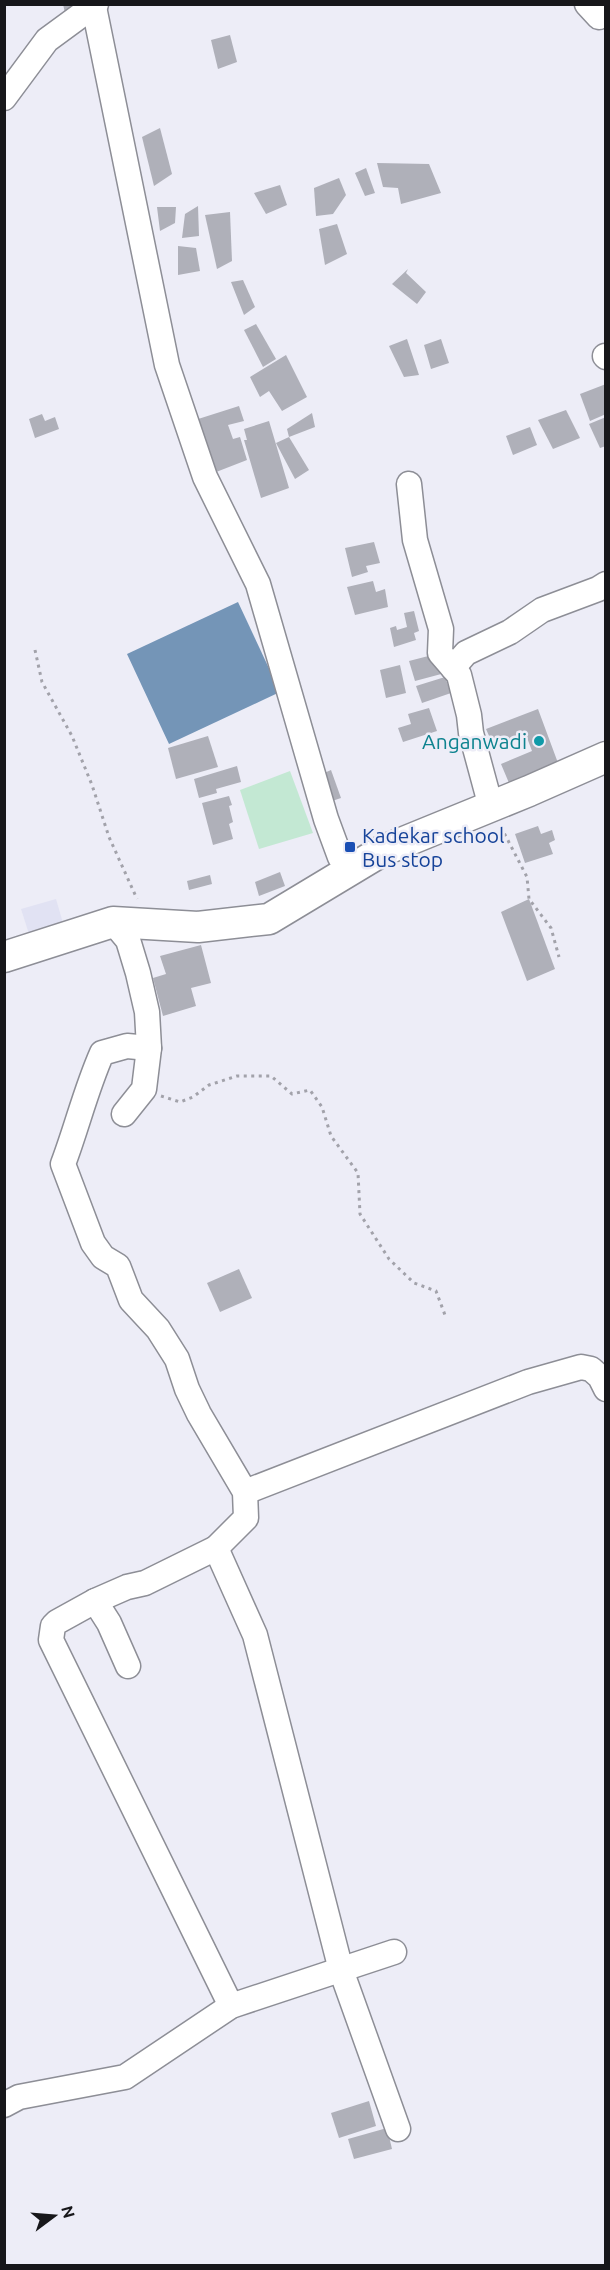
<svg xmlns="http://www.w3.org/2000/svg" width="610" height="2270" font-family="Ubuntu,sans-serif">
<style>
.built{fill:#e1e2f3}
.green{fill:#c3e8d3}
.water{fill:#7495b7}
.building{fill:#afb0b9}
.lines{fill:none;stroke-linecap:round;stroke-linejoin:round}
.minor-casing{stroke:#8d8e96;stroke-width:27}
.major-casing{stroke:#8d8e96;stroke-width:33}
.path{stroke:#a2a2aa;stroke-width:3;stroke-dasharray:3 4.5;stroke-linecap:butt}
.minor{stroke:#fff;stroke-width:24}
.major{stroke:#fff;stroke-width:30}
.culture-dot{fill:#0f9aa8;stroke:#ededf7;stroke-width:2}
.transit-dot{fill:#1a4fb4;stroke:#ededf7;stroke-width:2}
.labels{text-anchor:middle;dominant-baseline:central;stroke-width:5;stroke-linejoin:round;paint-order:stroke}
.culture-label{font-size:21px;fill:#0d838f;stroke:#ededf7;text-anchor:end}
.transit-label{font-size:21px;fill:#164399;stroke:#ededf7;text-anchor:start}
</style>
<rect width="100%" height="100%" fill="#ededf7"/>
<path class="built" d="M56 899 63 923 29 934 21 909Z"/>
<path class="green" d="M290 771 313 833 259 849 240 790Z"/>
<path class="water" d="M238 602 280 692 169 744 127 654Z"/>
<g class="building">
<path d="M63 4H90L66 18Z"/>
<path d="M230 35 237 62 218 69 211 40Z"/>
<path d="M160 128 172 174 154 186 142 137Z"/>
<path d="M377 163 429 164 441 193 401 204 398 188 383 187Z"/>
<path d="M366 168 375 193 365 196 355 173Z"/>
<path d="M339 178 346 195 333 214 316 216 314 188Z"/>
<path d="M280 185 287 205 266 214 254 193Z"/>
<path d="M198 206 199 236 182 238 185 214Z"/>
<path d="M157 207H176L175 223 160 231Z"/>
<path d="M230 212 232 261 217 269 205 215Z"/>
<path d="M337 224 347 254 325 265 319 229Z"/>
<path d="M178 246 196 248 200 271 178 275Z"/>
<path d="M408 269 406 273 426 292 417 304 392 284Z"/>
<path d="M243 280 255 307 244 315 231 282Z"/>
<path d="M256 324 276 359 263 367 244 330Z"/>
<path d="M407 339 419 375 404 377 389 346Z"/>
<path d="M441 339 449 363 431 369 424 345Z"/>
<path d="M286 355 307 397 282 411 269 391 260 397 250 377Z"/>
<path d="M606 384V414L590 421 580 394Z"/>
<path d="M239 406 244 421 228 425 233 439 240 437 247 460 211 474 195 420Z"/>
<path d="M566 410 580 438 553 449 538 420Z"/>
<path d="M312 413 315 427 289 437 287 429Z"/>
<path d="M42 414 45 421 55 417 59 429 35 438 29 419Z"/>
<path d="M606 417V446L600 448 589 424Z"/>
<path d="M269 421 289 488 261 498 244 440H247L244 429Z"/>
<path d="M530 427 537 445 513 455 506 436Z"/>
<path d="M289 437 309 470 295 479 276 443Z"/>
<path d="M374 542 380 563 366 566 368 572 352 577 345 548Z"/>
<path d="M373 581 376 592 385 589 388 607 355 615 347 587Z"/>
<path d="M414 611 419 631 414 633 416 640 394 647 390 628 396 626 397 630 407 627 404 613Z"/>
<path d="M440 653 445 673 415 681 409 661Z"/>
<path d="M400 665 406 693 386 698 380 670Z"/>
<path d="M445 677 451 693 422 703 416 686Z"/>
<path d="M429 708 437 731 403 742 398 728 411 724 408 714Z"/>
<path d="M538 709 558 763 509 783 501 764 532 751 526 735 494 747 486 729Z"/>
<path d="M208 736 218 767 176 779 168 748Z"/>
<path d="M237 766 241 782 216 789 217 793 199 798 194 779Z"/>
<path d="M331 770 341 798 323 804 315 777Z"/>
<path d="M229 796 232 805 229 806 233 822 229 824 233 839 213 845 202 803Z"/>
<path d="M538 826 541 834 552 830 555 840 549 843 553 854 525 863 515 834Z"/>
<path d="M280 872 285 886 259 896 255 882Z"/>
<path d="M210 875 212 884 189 890 187 881Z"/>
<path d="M529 899 555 969 527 981 501 912Z"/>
<path d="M201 945 211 983 191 988 196 1006 163 1016 153 978 166 974 160 956Z"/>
<path d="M239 1269 252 1298 220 1312 207 1283Z"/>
<path d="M369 2101 376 2126 339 2138 331 2113Z"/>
<path d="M387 2128 392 2149 354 2159 348 2139Z"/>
</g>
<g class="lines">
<g class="minor-casing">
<g id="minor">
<path d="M587 4 599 17 606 13"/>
<path d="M94 7 167 365 205 477 258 584 326 819 340 857 353 869"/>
<path d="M4 98 47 40 96 4"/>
<path d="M605 356 606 357"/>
<path d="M409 484 415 540 441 629 440 653 459 675 469 715 471 733 491 807"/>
<path d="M453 668 466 653 510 632 542 610 598 589 606 584"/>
<path d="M113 922 128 940 138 973 147 1012 149 1048 144 1089 124 1114"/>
<path d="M245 1492 528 1382 581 1367 591 1369 600 1377 606 1389"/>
<path d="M216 1548 255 1635 341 1970 398 2129"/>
<path d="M95 1601 57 1622 53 1626 51 1640 231 2006"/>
<path d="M128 1666 109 1623 95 1601 127 1587 145 1583 216 1548 246 1518 245 1492 199 1414 187 1389 177 1359 158 1329 131 1300 118 1266 103 1257 93 1243 63 1164C77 1127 86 1089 102 1053L127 1046 149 1048"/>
<path d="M4 2105 19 2097 125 2077 231 2006 394 1952"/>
</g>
</g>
<g class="major-casing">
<path id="major" d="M4 957 113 922 198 927 269 919 382 851 529 791 606 757"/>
</g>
<g class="path">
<path d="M35 650 42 682 72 736 92 785 109 837 137 899"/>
<path d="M501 827 527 877 529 899 551 928 559 957"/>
<path d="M161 1096 180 1102 193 1097 209 1085 237 1076H271L292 1094 310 1090 322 1107 331 1136 358 1173 360 1214 389 1259 414 1283 436 1291 445 1315"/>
</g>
<use href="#minor" class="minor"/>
<use href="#major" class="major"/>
</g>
<circle class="culture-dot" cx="539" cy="741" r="6"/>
<rect class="transit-dot" x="344" y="841" width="12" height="12" rx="3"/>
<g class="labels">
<g class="culture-label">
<text x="527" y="741">Anganwadi</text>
</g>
<g class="transit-label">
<text x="362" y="835">Kadekar school<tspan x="362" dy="24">Bus stop</tspan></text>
</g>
</g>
<rect width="610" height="2270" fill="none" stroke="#17171a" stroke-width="12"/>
<g transform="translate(54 2216) rotate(74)" stroke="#ededf7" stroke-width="4.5" paint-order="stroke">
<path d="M0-4.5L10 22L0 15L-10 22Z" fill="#17171a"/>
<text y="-9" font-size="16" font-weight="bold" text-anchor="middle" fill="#17171a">N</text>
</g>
</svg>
